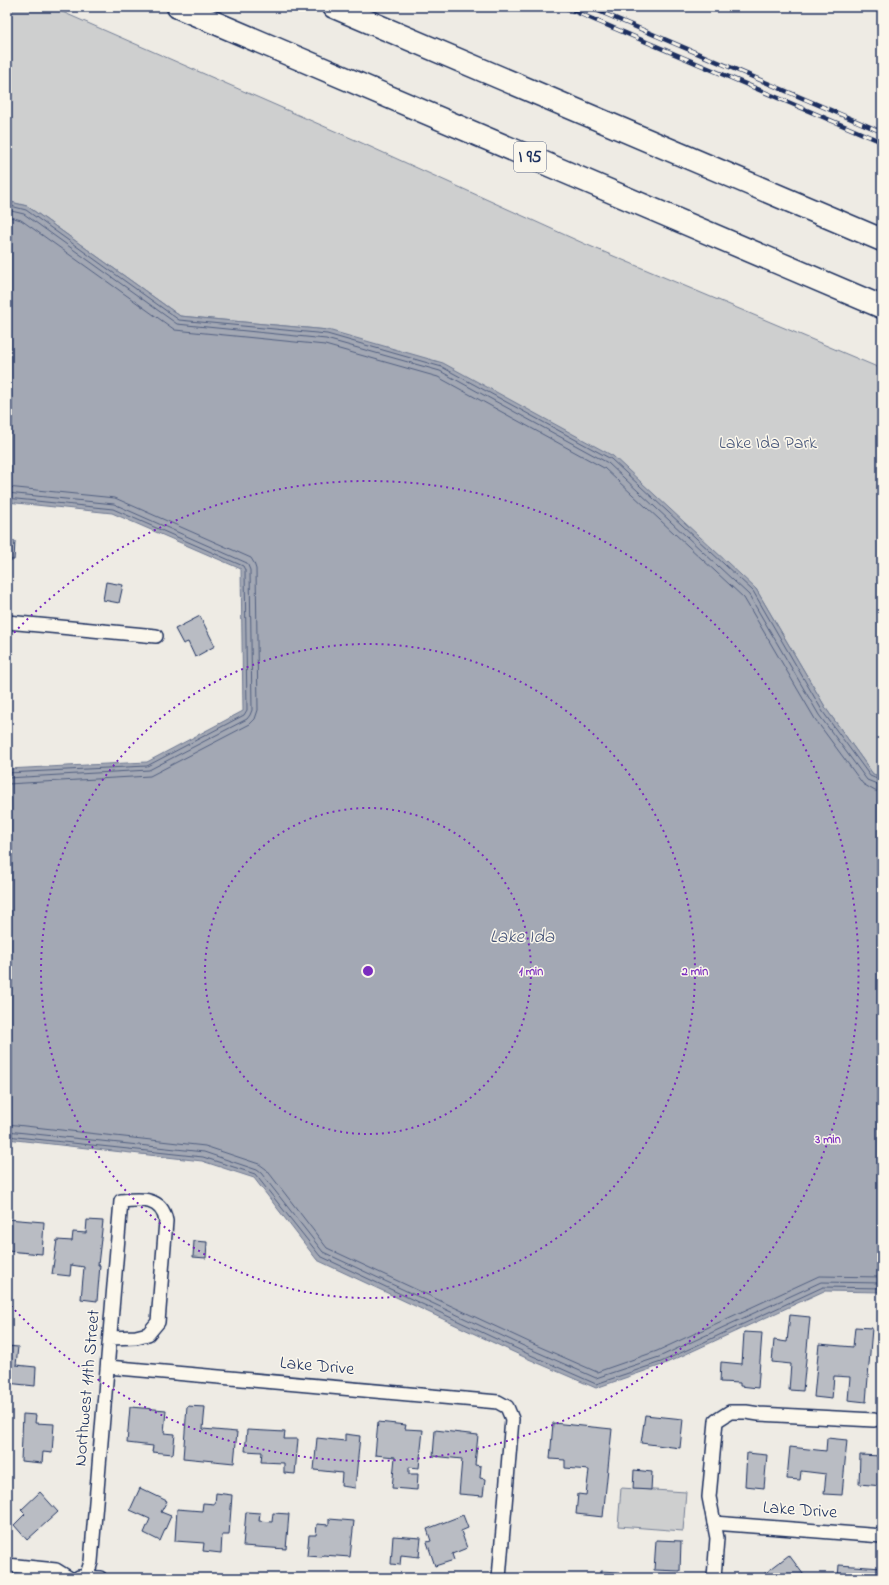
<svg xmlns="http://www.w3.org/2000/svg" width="889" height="1585" font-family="'Indie Flower',sans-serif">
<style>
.green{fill:#cecfcf;stroke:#747f96}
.water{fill:#a3a8b4;stroke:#6d7892}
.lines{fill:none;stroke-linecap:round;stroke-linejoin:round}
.shore{stroke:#515f80;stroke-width:1}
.building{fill:#b9bcc3;stroke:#1b2f5e}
.street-casing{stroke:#1b2f5e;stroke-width:16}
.highway-casing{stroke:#1b2f5e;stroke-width:25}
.street{stroke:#fbf7ec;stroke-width:13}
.highway{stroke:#fbf7ec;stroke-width:22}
.rail-casing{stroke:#1b2f5e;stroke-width:4.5}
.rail{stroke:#fbf7ec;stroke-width:3;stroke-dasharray:9;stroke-linecap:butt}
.ring{fill:none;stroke:#7b2cbf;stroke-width:2;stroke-dasharray:2 4}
.labels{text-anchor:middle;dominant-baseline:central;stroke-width:3;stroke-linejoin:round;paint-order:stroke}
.shield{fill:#fbf7ec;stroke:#5e6b89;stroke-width:1}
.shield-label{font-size:17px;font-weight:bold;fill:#1b2f5e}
.park-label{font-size:18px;fill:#48577a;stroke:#fbf7ec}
.street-label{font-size:18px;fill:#1b2f5e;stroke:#fbf7ec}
.water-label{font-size:19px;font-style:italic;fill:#445378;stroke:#fbf7ec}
.centre{fill:#7b2cbf;stroke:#fbf7ec;stroke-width:2}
.ring-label{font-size:12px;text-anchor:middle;font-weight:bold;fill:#7b2cbf;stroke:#fbf7ec;stroke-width:3;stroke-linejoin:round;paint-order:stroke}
</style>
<rect width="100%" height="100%" fill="#eeebe4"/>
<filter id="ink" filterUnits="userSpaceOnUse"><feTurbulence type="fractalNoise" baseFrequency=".025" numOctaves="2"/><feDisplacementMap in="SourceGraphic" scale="8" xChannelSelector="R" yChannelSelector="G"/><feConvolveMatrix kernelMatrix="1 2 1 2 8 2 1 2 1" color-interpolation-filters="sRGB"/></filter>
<g filter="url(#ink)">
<g class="green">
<path d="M7 7H51L353 139 585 244 882 369V777L873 774 827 710 756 589 328 330 180 316 27 206 7 201Z"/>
<path d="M621 1488 686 1492 683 1531 618 1526Z"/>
</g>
<path class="water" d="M7 201 27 206 180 316 328 330 443 363 613 456 756 589 827 710 873 774 882 777V1292L824 1291 662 1365 596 1388 524 1357 317 1260 254 1178 202 1161 7 1139V769L147 762 243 711 241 569 112 513 7 502Z"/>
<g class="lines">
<g class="shore">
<path d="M7 205 26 210 179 320 327 334 442 367 611 459 753 591 823 712 870 776 882 781"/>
<path d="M7 210 24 214 177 324 326 339 440 371 608 463 749 595 819 715 867 780 882 786"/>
<path d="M7 216 21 220 175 330 325 345 438 377 604 468 744 598 815 719 863 784 875 791 882 792"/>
<path d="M7 487 115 498 251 558 254 563 256 569 258 710 255 719 250 724 150 776 7 784"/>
<path d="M7 493 114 504 247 563 250 570 252 710 250 715 247 719 149 770 7 778"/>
<path d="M7 498 113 509 243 566 245 570 247 710 244 715 147 766 7 773"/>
<path d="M7 1124 205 1146 259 1164 266 1169 327 1248 531 1343 597 1372 657 1351 819 1276 882 1277"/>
<path d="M7 1131 204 1152 257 1170 261 1173 323 1252 528 1348 596 1378 659 1357 821 1282 882 1283"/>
<path d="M7 1136 203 1157 255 1174 320 1256 526 1353 596 1384 661 1362 823 1287 882 1288"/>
</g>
</g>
<g class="building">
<path d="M7 540 15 541 14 560H7Z"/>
<path d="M106 582 123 585 119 603 103 600Z"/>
<path d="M200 616 215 646 195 657 188 642 183 644 175 629Z"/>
<path d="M7 1219 44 1222 42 1254 7 1251V1254Z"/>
<path d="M87 1220 103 1221 98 1265H100L97 1301 81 1299 84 1267 71 1265 70 1276 52 1274 57 1240 72 1241 73 1232 86 1233Z"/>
<path d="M194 1241 207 1242 206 1258 193 1257Z"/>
<path d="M790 1315 810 1317 803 1391 789 1390 791 1364 772 1362 774 1340 787 1342Z"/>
<path d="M855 1327 872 1328 866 1402 848 1400 850 1377 834 1376 832 1399 814 1397 819 1344 853 1347Z"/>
<path d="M744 1332 762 1333 758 1388 740 1386V1383L720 1382 721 1362 742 1364Z"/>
<path d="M7 1346 18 1347 16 1365 36 1367 35 1386 7 1383Z"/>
<path d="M187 1406 205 1407 203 1429 237 1432 234 1463 183 1458Z"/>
<path d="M130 1407 166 1410 164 1433 175 1434 173 1454 152 1452 153 1446 127 1443Z"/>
<path d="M23 1414 36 1415 35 1423 54 1424 52 1453 43 1452 42 1463 21 1461Z"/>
<path d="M645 1415 683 1419 680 1448 641 1443Z"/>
<path d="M378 1422 406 1425 405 1429 423 1430 419 1468 409 1467V1474H418L417 1490 392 1488 395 1457 375 1455Z"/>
<path d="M553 1423 612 1429 603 1517 576 1514 578 1494 586 1495 589 1470 565 1468V1460L550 1459Z"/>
<path d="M247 1430 285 1432 284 1439H298L295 1474 284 1473V1463L261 1462 262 1452 245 1451Z"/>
<path d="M435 1430 478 1435 475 1465 481 1466 480 1478 485 1479 483 1496 459 1494 462 1459 433 1456Z"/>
<path d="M345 1434 360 1436 355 1488 341 1486 342 1473 314 1470 317 1438 345 1441Z"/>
<path d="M827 1438 847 1440 842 1495 824 1494 826 1474 801 1471 800 1480 787 1479 790 1447 826 1451Z"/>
<path d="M747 1453 767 1455 764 1488 745 1486Z"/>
<path d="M860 1455 882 1456V1486L859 1484Z"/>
<path d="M634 1470 652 1472 651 1490 633 1489Z"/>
<path d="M140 1488 167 1501 161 1512 171 1516 160 1541 144 1533 150 1519 130 1510Z"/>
<path d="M40 1492 58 1512 27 1540 14 1525 25 1514 21 1510Z"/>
<path d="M216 1493 232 1495 229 1535H222L221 1553 203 1551 204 1543 175 1541 177 1509 202 1511 203 1503 215 1504Z"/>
<path d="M246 1512 260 1513 259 1521 272 1522 273 1513 289 1514 286 1549 243 1546Z"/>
<path d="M463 1515 468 1528 461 1531 467 1548 452 1554 454 1560 435 1566 427 1542 431 1541 427 1529Z"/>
<path d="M329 1519 354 1521 350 1557 323 1555 322 1557 307 1556 309 1535H316L317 1524 329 1525Z"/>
<path d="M393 1536 421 1538 419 1557 401 1555 400 1565 391 1564Z"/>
<path d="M656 1540 681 1541 680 1571 654 1570Z"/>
<path d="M789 1555 806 1578H759Z"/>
<path d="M839 1565 882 1568V1578H838Z"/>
<path d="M600 1571 620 1572 619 1577 625 1578H600Z"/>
</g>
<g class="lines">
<g class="street-casing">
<g id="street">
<path d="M7 622 156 636"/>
<path d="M108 1367 498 1402 507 1407 512 1419 499 1578"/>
<path d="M714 1523 882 1536"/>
<path d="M7 1565 56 1570 69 1578"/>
<path d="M79 1577 100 1578"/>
<path d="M86 1578 91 1562 121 1201C141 1199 162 1197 166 1221L158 1322 148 1334 136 1337 110 1338"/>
<path d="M714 1578 717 1538 709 1497 716 1421 730 1412H746L759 1414 874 1420"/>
</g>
</g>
<g class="highway-casing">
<g id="highway">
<path d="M178 7 882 307"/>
<path d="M334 7 882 240"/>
</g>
</g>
<use href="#street" class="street"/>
<use href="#highway" class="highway"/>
<g class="rail-casing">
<g id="rail">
<path d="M564 7 882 142"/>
<path d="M589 7 882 132"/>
</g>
</g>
<use href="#rail" class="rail"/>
</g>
</g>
<g class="ring">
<circle cx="368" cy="971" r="163"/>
<circle cx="368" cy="971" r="327"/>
<path d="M10 637A490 490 0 1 1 10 1305"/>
</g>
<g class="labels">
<rect class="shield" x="514" y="142" width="32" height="30" rx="3"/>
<g class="shield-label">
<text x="530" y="157">I 95</text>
</g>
<g class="park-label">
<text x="768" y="444">Lake Ida Park</text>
</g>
<g class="street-label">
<text transform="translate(317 1367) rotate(5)">Lake Drive</text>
<text transform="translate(88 1388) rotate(-85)">Northwest 11th Street</text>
<text transform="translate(800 1511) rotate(4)">Lake Drive</text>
</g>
<g class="water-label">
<text x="522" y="937">Lake Ida</text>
</g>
</g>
<circle cx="368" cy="971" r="6" class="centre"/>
<g class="ring-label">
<text x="531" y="975">1 min</text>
<text x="695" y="975">2 min</text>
<text x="828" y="1143">3 min</text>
</g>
<rect width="889" height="1585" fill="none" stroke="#fbf7ec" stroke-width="24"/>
<rect x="12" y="12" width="865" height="1561" fill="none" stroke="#1b2f5e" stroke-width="1.5" filter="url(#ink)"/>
</svg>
